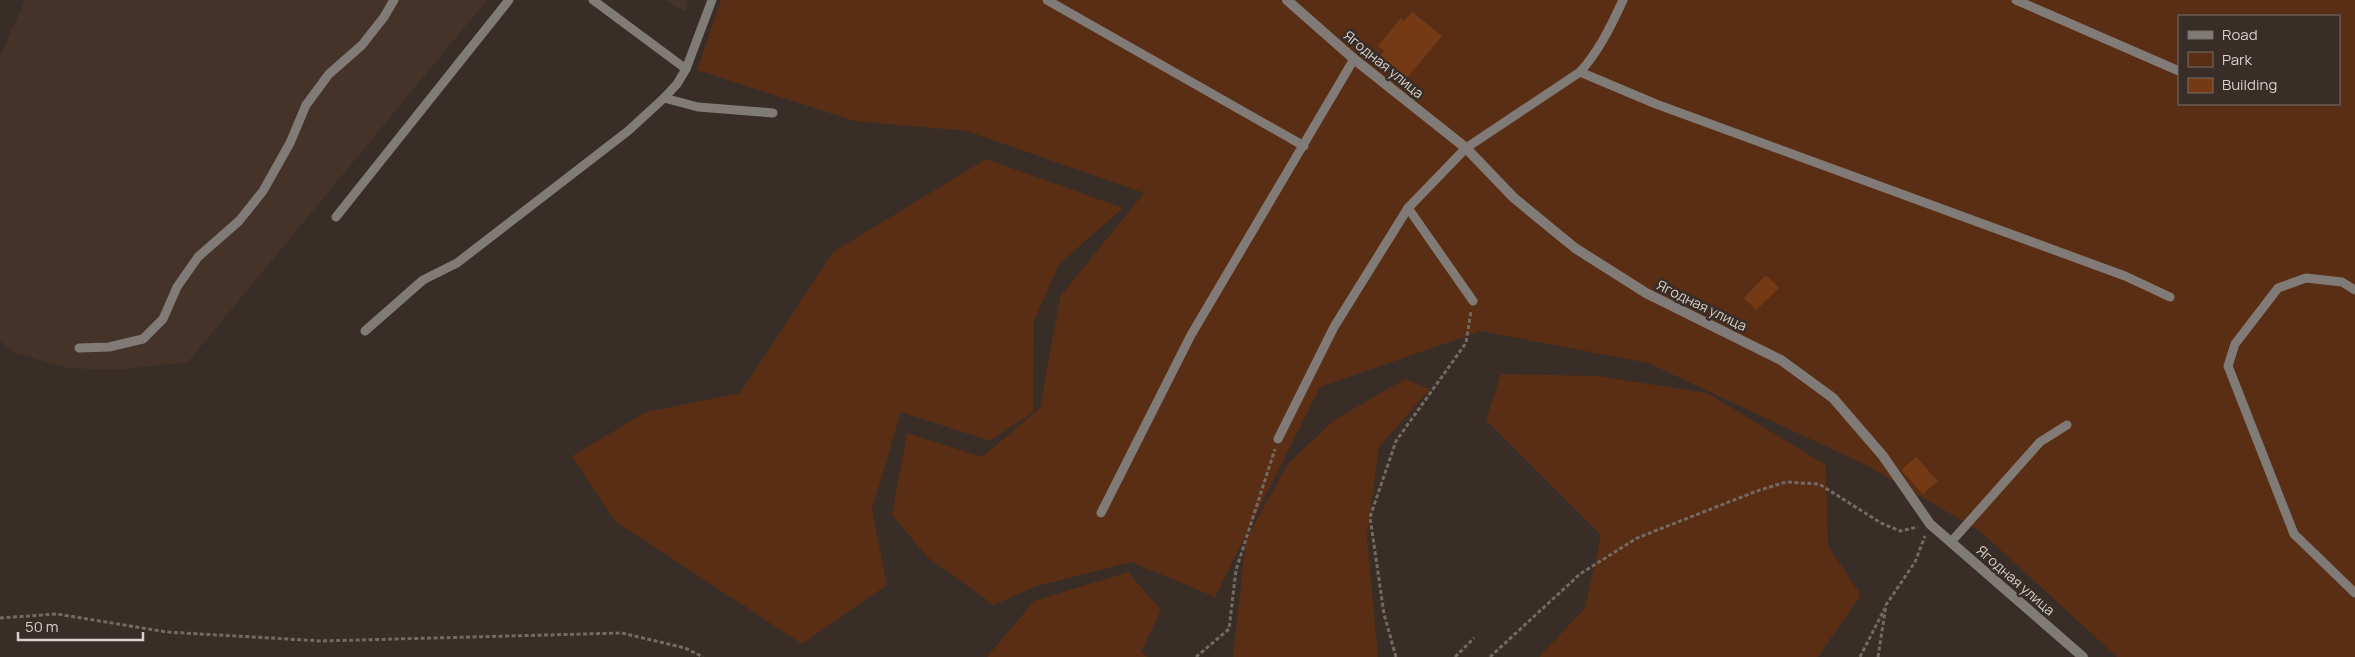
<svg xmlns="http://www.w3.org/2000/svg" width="2355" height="657" font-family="Manrope,sans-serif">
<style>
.built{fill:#45332a}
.green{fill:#5a2e14;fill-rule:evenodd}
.building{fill:#733a15}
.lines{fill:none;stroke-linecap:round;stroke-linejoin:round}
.path{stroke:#736a64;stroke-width:3;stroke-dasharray:4 2.5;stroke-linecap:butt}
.lane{stroke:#817b78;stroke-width:9}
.street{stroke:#817b78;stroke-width:10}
.labels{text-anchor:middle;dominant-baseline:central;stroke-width:5;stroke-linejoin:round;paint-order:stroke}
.street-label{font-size:14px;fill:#d7d0cc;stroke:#382d27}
</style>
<rect width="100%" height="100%" fill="#382d27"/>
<g class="built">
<path d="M25 0H487L188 362 116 370 68 368 16 353 0 341V56Z"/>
<path d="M664 0H689L685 12Z"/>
</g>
<g class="green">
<path d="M721 0H2355V657H2117L1980 531 1870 467 1648 363 1481 331 1320 387 1215 597 1131 562 1034 587 994 605 927 557 892 515 907 433 982 457 1040 408 1060 297 1144 193 967 131 854 121 697 70ZM2179 16H2339V104H2179Z"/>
<path d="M986 159 1123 208 1059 264 1034 321 1033 412 990 441 901 412 872 509 887 585 802 644 615 521 572 456 646 412 740 393 833 252Z"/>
<path d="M1501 374 1597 376 1707 393 1826 465 1828 546 1861 595 1818 657H1539L1585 608 1601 535 1486 420Z"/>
<path d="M1405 379 1430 389 1379 447 1367 536 1378 657H1233L1246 539 1288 464 1334 420Z"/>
<path d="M1128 572 1161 610 1141 652 1148 657H987L1034 601Z"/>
</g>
<g class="building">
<path d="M1412 12 1442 36 1405 80 1379 58 1384 51 1378 46 1401 18 1404 21Z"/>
<path d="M1766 275 1779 288 1756 310 1744 298Z"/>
<path d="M1916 457 1938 481 1923 494 1901 470Z"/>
</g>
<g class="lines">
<g class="path">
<path d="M0 618 57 614 167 632 321 641 622 633 685 648 703 657"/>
<path d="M1196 657 1229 629 1236 570 1275 449"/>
<path d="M1396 657 1384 614 1370 517 1396 441 1466 343 1471 311"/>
<path d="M1455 657 1474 638"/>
<path d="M1490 657 1580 574 1637 538 1757 491 1786 482 1819 484 1881 523 1900 531 1918 527"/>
<path d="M1860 657 1885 608"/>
<path d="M1878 657 1886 605 1915 562 1925 536"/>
</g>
<g class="lane">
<path d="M593 0 686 69"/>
<path d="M1047 0 1304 146"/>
<path d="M2016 0 2179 71"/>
<path d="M1580 72 1656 104 2125 276 2170 297"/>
<path d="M664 98 698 107 773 113"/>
<path d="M1408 208 1473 301"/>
<path d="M336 217 509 0"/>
<path d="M2355 290 2342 282 2306 278 2278 288 2235 344 2228 366 2294 534 2355 593"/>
<path d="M365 331 423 280 457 263 628 131 664 98 677 84 686 69 712 0"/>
<path d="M79 348 109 347 143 339 163 319 177 287 198 257 239 221 263 191 290 143 306 105 329 74 362 45 384 17 394 0"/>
<path d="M1278 439 1334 327 1408 208 1466 148 1580 72C1599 51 1611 26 1623 0"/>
<path d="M1101 513 1191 335 1354 59"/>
<path d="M1951 542 2040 442 2067 425"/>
</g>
<path class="street" d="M1287 0 1354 59 1466 148 1514 198 1575 248 1646 293 1781 360 1833 398 1883 456 1930 524 2083 657"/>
</g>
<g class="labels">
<g class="street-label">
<text transform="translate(1384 64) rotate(39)">Ягодная улица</text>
<text transform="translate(1702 305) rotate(26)">Ягодная улица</text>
<text transform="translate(2016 580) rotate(41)">Ягодная улица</text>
</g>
</g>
<rect x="2178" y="15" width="162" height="90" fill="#382d27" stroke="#786e69"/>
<rect x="2188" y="31" width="25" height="8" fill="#817b78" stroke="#786e69"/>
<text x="2222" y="40" font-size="15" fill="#d7d0cc">Road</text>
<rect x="2188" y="52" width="25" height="15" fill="#5a2e14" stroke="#786e69"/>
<text x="2222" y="65" font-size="15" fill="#d7d0cc">Park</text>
<rect x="2188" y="78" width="25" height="15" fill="#733a15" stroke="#786e69"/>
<text x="2222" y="90" font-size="15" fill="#d7d0cc">Building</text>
<path d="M18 632v8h125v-8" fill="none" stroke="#d7d0cc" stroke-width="2.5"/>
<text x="25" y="632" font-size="15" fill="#d7d0cc" stroke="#382d27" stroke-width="4" paint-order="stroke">50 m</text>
</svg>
